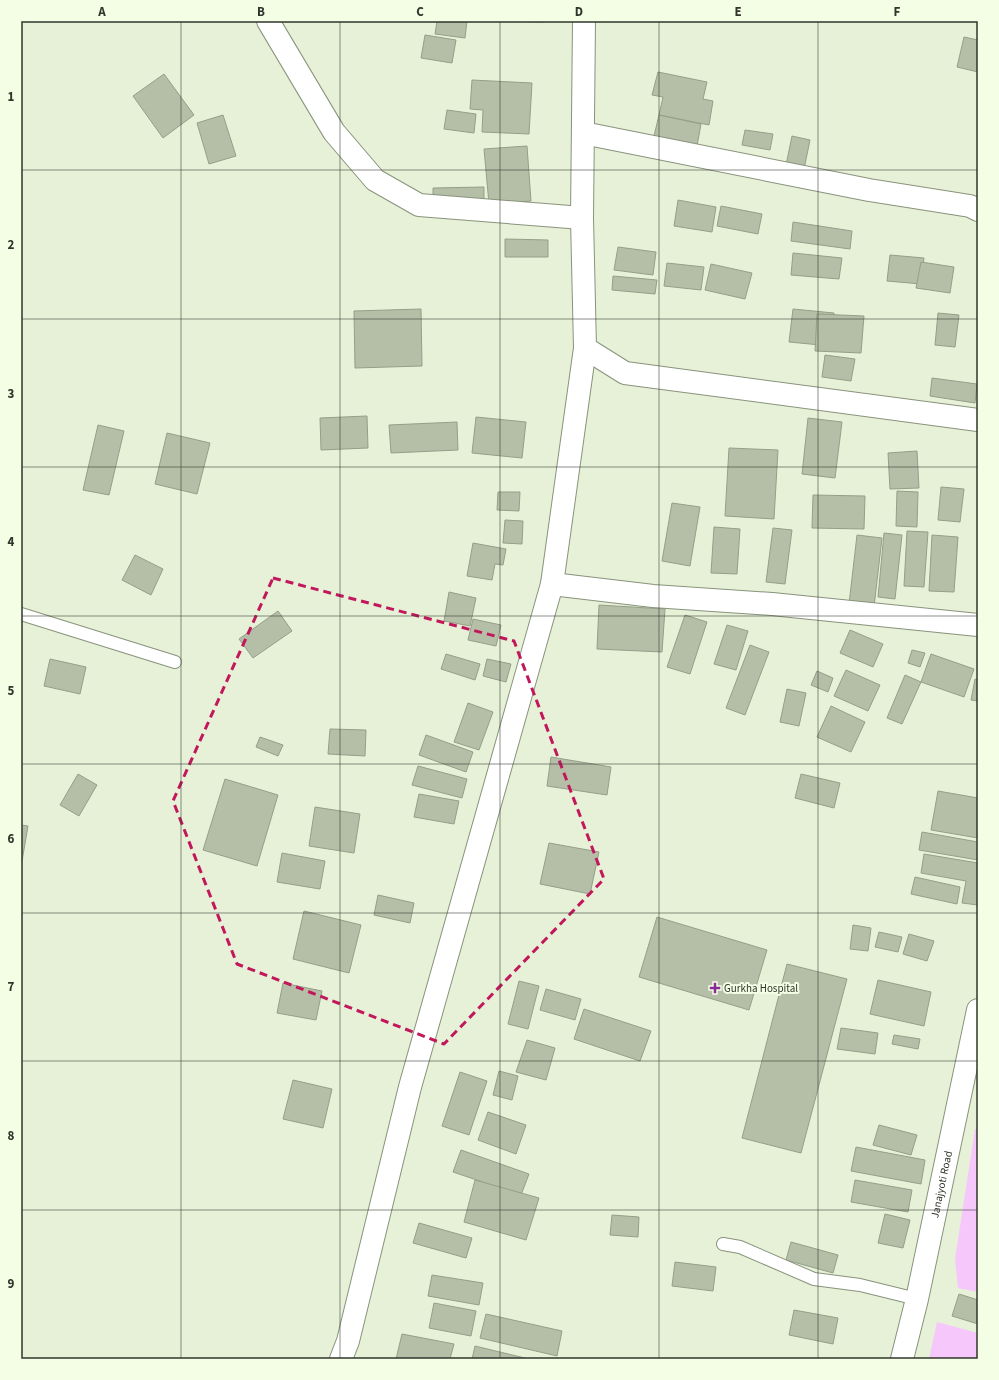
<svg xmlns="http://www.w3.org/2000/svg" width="999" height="1380" font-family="'Source Sans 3',sans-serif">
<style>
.green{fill:#f5c7fb}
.building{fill:#b5bfa7;stroke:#959f88}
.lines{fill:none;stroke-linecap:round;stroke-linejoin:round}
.lane-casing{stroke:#89937c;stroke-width:14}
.street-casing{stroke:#89937c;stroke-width:24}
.secondary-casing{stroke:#89937c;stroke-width:24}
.lane{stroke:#fff;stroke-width:12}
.street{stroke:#fff;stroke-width:22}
.secondary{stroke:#fff;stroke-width:22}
.marked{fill:none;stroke:#c2185b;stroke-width:3;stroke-dasharray:8 5;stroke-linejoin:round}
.grid{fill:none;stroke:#31352b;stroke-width:1;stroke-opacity:0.55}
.poi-dot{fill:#882b96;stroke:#f3fee5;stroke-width:1.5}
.labels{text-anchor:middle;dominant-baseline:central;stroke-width:4;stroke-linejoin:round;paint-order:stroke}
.poi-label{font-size:11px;fill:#31352b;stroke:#f3fee5;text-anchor:start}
.street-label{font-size:11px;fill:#31352b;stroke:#f3fee5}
.neatline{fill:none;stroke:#31352b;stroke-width:1.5}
.grid-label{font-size:13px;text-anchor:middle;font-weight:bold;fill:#31352b}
</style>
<rect width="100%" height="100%" fill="#e6f1d8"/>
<g class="green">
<path d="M975 1129 978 1130V1292L958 1288 955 1259Z"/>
<path d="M937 1322 978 1333V1359H929Z"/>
</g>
<g class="building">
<path d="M437 21H467L465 38 435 34Z"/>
<path d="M505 21H544V22Z"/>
<path d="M425 35 456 40 452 63 421 58Z"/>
<path d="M964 37 978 40V72L957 67Z"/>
<path d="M658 72 707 82 703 99 713 101 709 125 659 115 663 97 652 95Z"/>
<path d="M164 74 194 115 163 138 133 96Z"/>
<path d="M472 80 532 83 529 134 482 132 483 110 470 109Z"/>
<path d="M447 110 476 114 474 133 444 129Z"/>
<path d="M223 115 236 156 209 164 197 123Z"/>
<path d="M659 115 701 124 697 146 654 136Z"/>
<path d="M745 130 773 134 770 150 742 145Z"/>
<path d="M792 136 810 140 803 174 785 170Z"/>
<path d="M527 146 531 201 489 204 484 149Z"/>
<path d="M484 187V204H433V188Z"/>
<path d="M678 200 716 207 712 232 674 226Z"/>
<path d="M721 206 762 214 758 234 717 226Z"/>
<path d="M793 222 852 231 850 249 791 241Z"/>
<path d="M505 239 548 240V257H505Z"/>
<path d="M618 247 656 252 653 275 614 270Z"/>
<path d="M793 253 842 258 839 279 791 275Z"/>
<path d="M890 255 924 258 921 284 887 281Z"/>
<path d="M921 262 954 267 950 293 916 288Z"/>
<path d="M667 263 704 267 701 290 664 286Z"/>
<path d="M711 264 752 273 745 299 705 290Z"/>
<path d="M613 276 657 280 655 294 612 290Z"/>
<path d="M421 309 422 366 355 368 354 311Z"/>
<path d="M793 309 834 313 831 346 789 342Z"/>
<path d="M938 313 959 315 955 347 935 345Z"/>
<path d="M817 314 864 316 861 353 815 351Z"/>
<path d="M825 355 855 359 851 381 822 377Z"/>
<path d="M932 378 977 384 975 403 930 396Z"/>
<path d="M367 416 368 448 321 450 320 418Z"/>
<path d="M476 417 526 422 522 458 472 453Z"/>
<path d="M808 418 842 422 835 478 802 474Z"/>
<path d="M457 422 458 450 391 453 389 425Z"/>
<path d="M98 425 124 431 109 495 83 490Z"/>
<path d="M167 433 210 443 197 494 155 484Z"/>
<path d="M729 448 778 450 774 519 725 516Z"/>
<path d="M917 451 919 488 890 489 888 453Z"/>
<path d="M941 487 964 489 960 522 938 520Z"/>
<path d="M897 491 918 492 917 527 896 526Z"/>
<path d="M498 492H520L519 511 497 510Z"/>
<path d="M813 495 865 496 864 529 812 528Z"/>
<path d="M672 503 700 507 690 566 662 561Z"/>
<path d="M505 520 523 521 522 544 503 543Z"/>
<path d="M714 527 740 529 737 574 711 573Z"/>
<path d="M773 528 792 530 785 584 766 582Z"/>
<path d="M907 531 928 532 924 587 904 586Z"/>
<path d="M884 533 902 535 895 599 878 597Z"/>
<path d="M857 535 882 538 874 607 849 604Z"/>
<path d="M932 535 958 537 954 592 929 591Z"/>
<path d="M473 543 506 549 503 565 495 564 492 580 467 576Z"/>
<path d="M135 555 163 569 151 595 122 580Z"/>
<path d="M449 592 476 598 470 626 444 621Z"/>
<path d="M599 605 665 609 662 652 597 649Z"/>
<path d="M278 611 292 631 253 658 239 639Z"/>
<path d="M685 615 707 622 690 674 667 667Z"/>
<path d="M473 619 501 625 496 646 468 640Z"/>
<path d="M727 625 748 631 736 670 714 664Z"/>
<path d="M850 630 883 644 873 667 840 653Z"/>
<path d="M750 645 769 652 745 715 726 708Z"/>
<path d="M912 650 925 653 920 667 908 663Z"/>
<path d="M446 654 480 664 475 680 441 669Z"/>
<path d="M931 654 974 669 964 697 921 682Z"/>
<path d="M50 659 86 667 80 694 44 686Z"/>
<path d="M487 659 511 664 506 682 483 676Z"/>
<path d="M846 670 880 685 868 711 834 696Z"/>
<path d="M817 671 833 678 828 692 811 685Z"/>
<path d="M905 675 921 682 902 724 887 718Z"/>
<path d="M975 679 978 680V701L971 700Z"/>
<path d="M787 689 806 693 799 726 780 722Z"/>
<path d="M468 703 493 712 479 750 454 742Z"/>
<path d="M831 706 865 722 851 752 817 737Z"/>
<path d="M330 729 366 730 365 756 328 754Z"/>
<path d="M426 735 473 752 466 772 419 755Z"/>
<path d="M260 737 283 745 278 756 256 747Z"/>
<path d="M551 757 611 767 607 795 547 786Z"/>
<path d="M418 766 467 779 462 798 412 785Z"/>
<path d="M78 774 97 785 79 816 60 805Z"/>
<path d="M801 774 840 783 834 808 795 798Z"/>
<path d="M225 779 278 795 257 866 203 850Z"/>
<path d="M938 791 978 798V838L931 830Z"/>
<path d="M419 794 459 801 454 824 414 817Z"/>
<path d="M315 807 360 814 354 853 309 846Z"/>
<path d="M21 825 28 826 22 861H21Z"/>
<path d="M922 832 978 842V860L919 850Z"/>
<path d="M549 843 599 852 590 894 540 884Z"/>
<path d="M282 853 325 861 320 889 277 882Z"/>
<path d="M924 854 978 863V905L962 903 966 881 921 873Z"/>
<path d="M915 877 960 887 957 904 911 894Z"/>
<path d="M378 895 414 903 410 923 374 915Z"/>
<path d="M304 911 361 925 349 973 293 959Z"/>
<path d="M657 917 767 950 749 1010 639 977Z"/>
<path d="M853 925 871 928 868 951 850 949Z"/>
<path d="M879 932 902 937 898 952 875 947Z"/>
<path d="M909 934 934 941 927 961 903 954Z"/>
<path d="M787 964 847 979 801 1153 742 1138Z"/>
<path d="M878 980 931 992 924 1026 870 1014Z"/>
<path d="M519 981 539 986 528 1029 508 1024Z"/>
<path d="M283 983 322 991 316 1020 277 1013Z"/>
<path d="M546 989 581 999 575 1020 540 1010Z"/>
<path d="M584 1009 651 1031 640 1061 574 1039Z"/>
<path d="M841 1028 878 1033 875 1054 837 1049Z"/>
<path d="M894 1035 920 1039 918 1049 892 1044Z"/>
<path d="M527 1040 555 1048 546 1080 516 1072Z"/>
<path d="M499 1071 518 1076 512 1100 493 1095Z"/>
<path d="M460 1072 487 1081 469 1135 442 1126Z"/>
<path d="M293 1080 332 1089 323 1128 283 1119Z"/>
<path d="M488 1112 526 1125 516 1154 478 1140Z"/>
<path d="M879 1125 917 1135 911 1155 873 1145Z"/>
<path d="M856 1147 925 1160 921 1184 851 1171Z"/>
<path d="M461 1150 529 1174 521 1195 453 1172Z"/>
<path d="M475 1180 539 1198 526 1240 464 1222Z"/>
<path d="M855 1180 912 1190 908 1212 851 1202Z"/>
<path d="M885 1214 910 1220 903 1248 878 1243Z"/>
<path d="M612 1215 639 1217 638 1237 610 1235Z"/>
<path d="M419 1223 472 1238 466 1258 413 1243Z"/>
<path d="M791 1242 838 1255 833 1273 786 1260Z"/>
<path d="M675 1262 716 1267 713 1291 672 1286Z"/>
<path d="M432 1275 483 1283 479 1305 428 1296Z"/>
<path d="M959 1294 978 1300V1324L952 1316Z"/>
<path d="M434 1303 476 1311 471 1336 429 1328Z"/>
<path d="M794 1310 838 1318 833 1344 789 1335Z"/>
<path d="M486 1314 562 1331 557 1356 480 1338Z"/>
<path d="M402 1334 454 1344 450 1359H396Z"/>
<path d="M475 1346 529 1359H472Z"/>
</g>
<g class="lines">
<g class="lane-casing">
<g id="lane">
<path d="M21 614 175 662"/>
<path d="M723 1244 740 1247 814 1279 860 1285 917 1299"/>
</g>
</g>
<g class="street-casing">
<g id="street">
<path d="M268 21 334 132 375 180 419 205 582 218"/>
<path d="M583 133 869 190 970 206 978 210"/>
<path d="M585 348 625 373 978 420"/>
<path d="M552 584 653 596 772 604 978 625"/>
<path id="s1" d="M902 1359 917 1299 978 1010"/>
</g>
</g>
<g class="secondary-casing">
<path id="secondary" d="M341 1359 348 1341 410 1087 552 584 585 348 582 218 584 21"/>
</g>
<use href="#lane" class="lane"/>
<use href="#street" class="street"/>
<use href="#secondary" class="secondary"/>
</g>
<path class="marked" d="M273 578 514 641 604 879 444 1044 237 964 173 801Z"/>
<path class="grid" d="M181 21V1359M340 21V1359M500 21V1359M659 21V1359M818 21V1359M21 170H978M21 319H978M21 467H978M21 616H978M21 764H978M21 913H978M21 1061H978M21 1210H978"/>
<path class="poi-dot" d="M713 982h4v4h4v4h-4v4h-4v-4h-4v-4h4z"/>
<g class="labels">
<g class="poi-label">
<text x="724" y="988">Gurkha Hospital</text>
</g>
<g class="street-label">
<text stroke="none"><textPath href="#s1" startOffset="179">Janajyoti Road</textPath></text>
</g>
</g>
<rect width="999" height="1380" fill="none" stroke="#f3fee5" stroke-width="44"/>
<rect x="22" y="22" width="955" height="1336" class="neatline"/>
<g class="grid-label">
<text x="102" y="16">A</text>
<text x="261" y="16">B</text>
<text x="420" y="16">C</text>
<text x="579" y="16">D</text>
<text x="738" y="16">E</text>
<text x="897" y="16">F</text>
<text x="11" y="101">1</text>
<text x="11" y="249">2</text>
<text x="11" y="398">3</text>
<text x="11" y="546">4</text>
<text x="11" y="695">5</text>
<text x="11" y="843">6</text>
<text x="11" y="991">7</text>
<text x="11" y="1140">8</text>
<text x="11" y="1288">9</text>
</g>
</svg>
